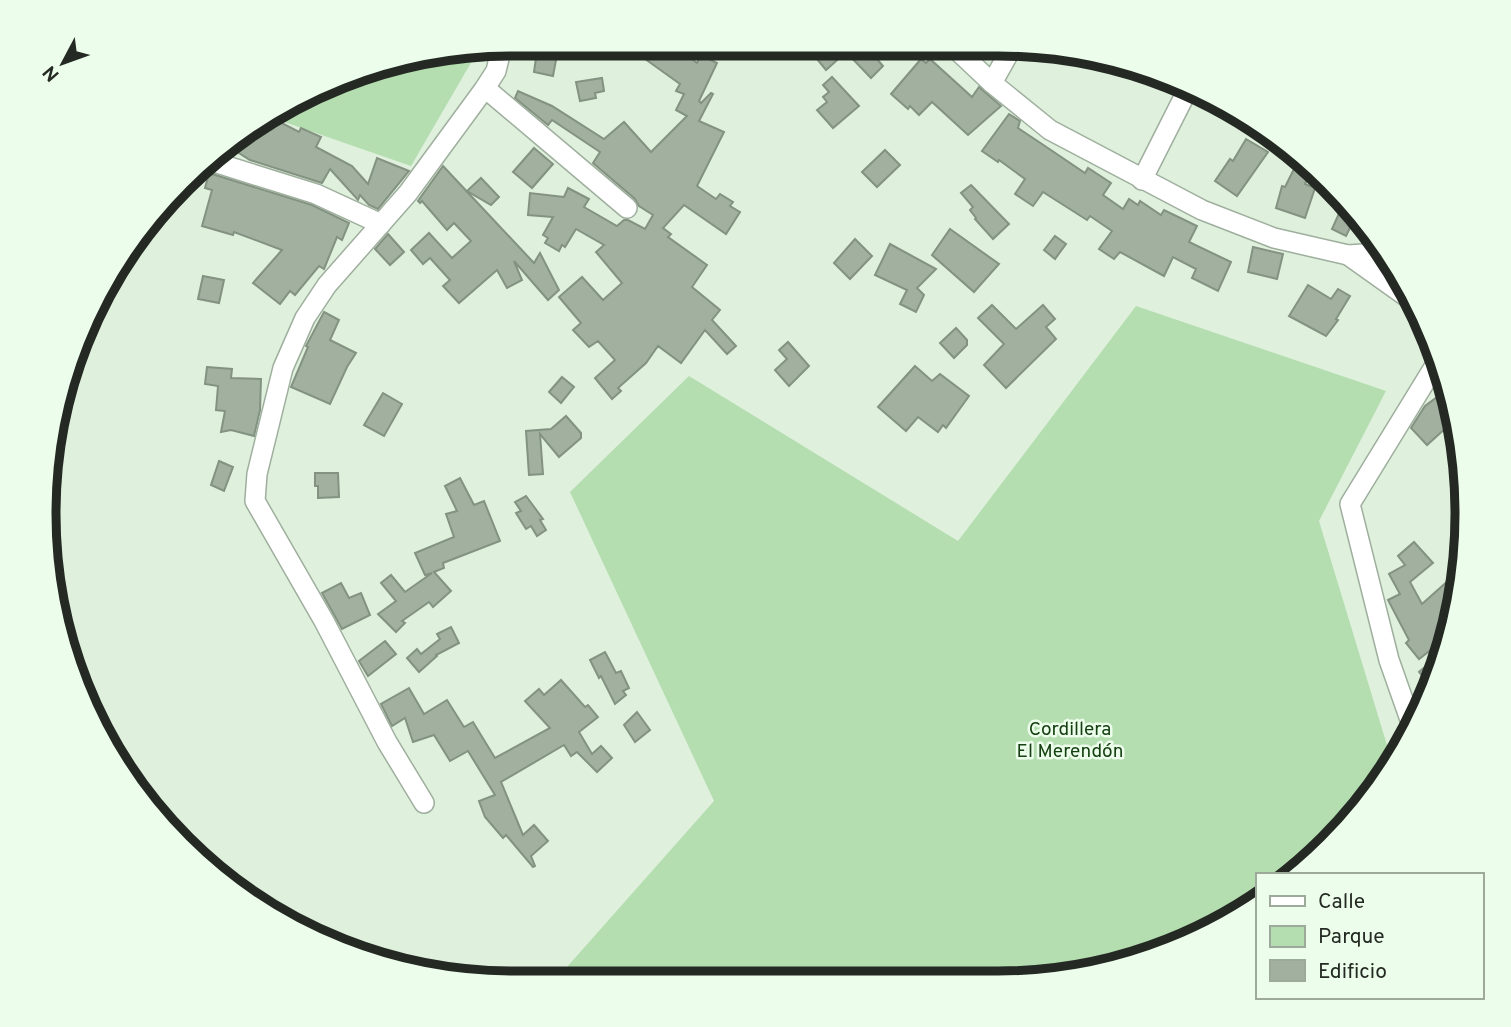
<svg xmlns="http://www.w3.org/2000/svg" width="1511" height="1027" font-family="Overpass,sans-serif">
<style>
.green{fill:#b4ddb0}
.building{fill:#a1b09f;stroke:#839281;stroke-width:2}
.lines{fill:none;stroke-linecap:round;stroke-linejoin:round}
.minor-casing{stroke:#9faf9e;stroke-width:22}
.minor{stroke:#fff;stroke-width:19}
.labels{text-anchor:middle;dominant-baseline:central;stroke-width:5;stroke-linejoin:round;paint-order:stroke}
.park-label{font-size:19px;fill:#154012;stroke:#edfdeb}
.rim{fill:none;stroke:#242a23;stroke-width:9}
</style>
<rect width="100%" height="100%" fill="#dff0dd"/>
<g class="green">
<path d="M464 52 476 54 411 166 267 116 363 69Z"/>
<path d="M1136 306 1386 391 1319 521 1393 765 1388 774 1330 845 1294 875H1257V905L1178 947 1090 974 997 983 563 976 567 967 714 801 570 492 689 376 958 541Z"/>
</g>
<g class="building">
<path d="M514 44H559L553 76 534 72 536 58 513 51Z"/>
<path d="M627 46H675L697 63 701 55 717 63 699 101 701 103 711 93 713 94 699 121 724 132 697 186 716 199 720 194 733 202 730 206 740 212 726 234 684 205 663 228 671 234 668 237 707 265 692 287 720 310 712 320 736 346 727 354 705 330 681 363 658 346 646 363 618 388 621 391 612 399 595 378 615 360 598 341 589 347 573 330 581 323 559 297 582 277 603 300 622 283 596 252 604 245 576 229 565 247 562 245 559 251 545 243 548 238 543 235 553 217 528 215 530 193 564 197 568 188 589 199 584 207 617 226 624 220H628L645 229 653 215 639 206 635 199 593 163 600 152 552 120 548 125 515 98 518 91 552 106 604 139 624 122 651 152 687 116 676 110 684 94 676 91 680 84Z"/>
<path d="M828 49 885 50 876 58 883 66 871 78 846 52 826 70 817 59Z"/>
<path d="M921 59 926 63 930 59 972 97 979 87 1001 106 968 135 932 102 919 115 910 106 908 109 891 94Z"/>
<path d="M832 77 859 106 833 128 817 110 827 102 823 97 829 92 823 85Z"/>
<path d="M602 78 604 91 595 93 596 98 580 101 576 82Z"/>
<path d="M1009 114 1020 121 1018 128 1039 142 1085 173 1088 168 1111 183 1103 195 1123 209 1129 199 1138 205 1140 201 1161 215 1164 210 1197 226 1189 242 1231 262 1218 291 1192 278 1196 269 1173 257 1164 276 1120 252 1114 259 1099 249 1112 231 1090 216 1087 220 1043 192 1033 206 1015 194 1025 179 999 160 998 162 982 151Z"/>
<path d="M262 118 270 123 272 118 299 132 301 128 321 137 316 147 352 166 368 184 377 158 409 171 378 209 369 205 360 195 358 200 330 169 322 183 250 160 228 146 252 123Z"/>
<path d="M1246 139 1268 152 1237 196 1215 181 1230 159 1233 161Z"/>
<path d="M534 148 553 164 532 188 513 172Z"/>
<path d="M885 150 900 165 877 187 862 172Z"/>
<path d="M1299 159 1312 169 1305 184 1315 188 1305 218 1276 208 1282 186 1285 187Z"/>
<path d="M443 166 534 263 540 253 559 290 548 300 514 261 522 280 507 288 497 270 459 303 443 286 450 280 430 258 423 264 411 250 429 233 452 258 471 241 454 223 447 230 422 201 420 203 418 201Z"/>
<path d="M209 173 312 205 349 223 342 240 337 237 324 269 319 266 295 295 290 291 280 304 253 283 282 250 234 232 233 235 202 226 212 190 205 188Z"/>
<path d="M481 178 499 197 491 205 467 191Z"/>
<path d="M971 185 1009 224 993 239 975 219 976 218 970 210 973 207 961 193Z"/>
<path d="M1345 200 1357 214 1346 236 1332 229Z"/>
<path d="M950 229 999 264 974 292 932 255Z"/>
<path d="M388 234 404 252 390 265 375 249Z"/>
<path d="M1055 236 1066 244 1055 259 1044 250Z"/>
<path d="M855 239 872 256 850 279 834 263Z"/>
<path d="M890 244 936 269 917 288 924 295 916 312 900 304 907 290 875 275Z"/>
<path d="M1253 247 1283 254 1277 279 1248 272Z"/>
<path d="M203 276 224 280 219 303 198 299Z"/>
<path d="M1308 285 1331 299 1338 289 1350 296 1336 319 1338 320 1326 336 1289 316Z"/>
<path d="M992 305 1016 329 1043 305 1055 319 1046 327 1056 339 1006 388 984 365 1004 344 978 318Z"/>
<path d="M324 312 339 320 330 340 356 353 347 367 330 404 291 387 308 347 306 346Z"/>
<path d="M956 328 967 340V345L954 358 940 343Z"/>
<path d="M788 342 809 366 789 386 775 370 787 359 779 350Z"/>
<path d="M915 366 932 381 940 374 969 396 946 428 943 425 938 432 918 417 906 431 878 407Z"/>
<path d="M207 367 232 369 231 378 261 379 260 410 254 436 231 430 221 432 225 411 216 410 218 386 205 384Z"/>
<path d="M562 377 574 387 561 403 549 392Z"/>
<path d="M1448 389 1457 418 1427 445 1411 428 1425 406Z"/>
<path d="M383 393 402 404 384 436 364 425Z"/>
<path d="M566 416 581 433V438L559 457 540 434 543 474 529 475 526 431 551 429Z"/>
<path d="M219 461 233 467 224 491 211 485Z"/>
<path d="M315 473H338L339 497 318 498V486H315Z"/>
<path d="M460 478 474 505 484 501 500 541 443 563 444 568 434 572 451 591 433 607 429 602 402 621 405 623 396 632 378 614 396 601 381 583 391 575 405 592 432 573 425 575 415 553 454 537 446 514 457 511 445 486Z"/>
<path d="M526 496 543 519 540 520 546 530 537 536 531 526 526 529 516 513 521 511 515 502Z"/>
<path d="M1414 542 1433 563 1410 582 1422 604 1449 580 1460 592 1458 605 1442 619 1451 630 1449 636 1419 659 1406 643 1409 640 1388 600 1400 594 1389 574 1405 565 1398 556Z"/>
<path d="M341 583 349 598 361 593 370 615 342 629 322 593Z"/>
<path d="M451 627 459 643 436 655 437 656 419 672 407 658 417 649 421 654 440 639 437 634Z"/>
<path d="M385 641 396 654 368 676 359 661Z"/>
<path d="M605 652 616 673 621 671 629 688 623 691 626 695 615 704 601 676 599 678 590 660Z"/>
<path d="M1431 662 1438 671 1433 689 1419 672Z"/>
<path d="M561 680 585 707 588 705 598 717 579 732 592 754 601 746 612 758 597 772 577 752 571 756 564 745 501 782 523 835 534 825 548 841 531 856 535 866 533 867 506 835 503 838 485 817 479 801 495 795 468 751 450 761 434 735 413 742 405 718 392 726 381 704 409 688 424 714 447 700 464 727 473 722 495 758 550 728 525 701 539 689 544 695Z"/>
<path d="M637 712 650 730 635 742 624 725Z"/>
</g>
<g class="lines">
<g class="minor-casing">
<g id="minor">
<path d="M958 51 992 83 1050 130 1202 210 1274 238 1348 255 1378 253 1385 248"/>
<path d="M992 83 1010 51"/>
<path d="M485 88 627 208"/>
<path d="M215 158 217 163 316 194 381 224"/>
<path d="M1142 180 1189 87"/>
<path d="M1348 255 1414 302"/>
<path d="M1413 728 1389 660 1350 504 1439 359"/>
<path d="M424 803 387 742 324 621 255 501 257 474 283 368 305 318 327 285 408 193 485 88 496 71 502 46"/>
</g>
</g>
<use href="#minor" class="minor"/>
</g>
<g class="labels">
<g class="park-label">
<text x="1070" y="730">Cordillera<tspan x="1070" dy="22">El Merendón</tspan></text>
</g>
</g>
<path d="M0 0H1511V1027H0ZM513 56H998A457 457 0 0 1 1455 513V514A457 457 0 0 1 998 971H513A457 457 0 0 1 56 514V513A457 457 0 0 1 513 56Z" fill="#edfdeb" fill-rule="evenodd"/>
<path class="rim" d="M513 56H998A457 457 0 0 1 1455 513V514A457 457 0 0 1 998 971H513A457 457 0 0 1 56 514V513A457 457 0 0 1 513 56Z"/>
<rect x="1256" y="873" width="228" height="126" fill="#edfdeb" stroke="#9da99b" stroke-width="2"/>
<rect x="1270" y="896" width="35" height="10" fill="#ffffff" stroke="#9da99b" stroke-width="2"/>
<text x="1318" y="908" font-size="21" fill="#242a23">Calle</text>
<rect x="1270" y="926" width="35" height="21" fill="#b4ddb0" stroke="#9da99b" stroke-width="2"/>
<text x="1318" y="943" font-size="21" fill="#242a23">Parque</text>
<rect x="1270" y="960" width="35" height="21" fill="#a1b09f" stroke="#9da99b" stroke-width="2"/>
<text x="1318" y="978" font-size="21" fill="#242a23">Edificio</text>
<g transform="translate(63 63) rotate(229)" stroke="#edfdeb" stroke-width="5" paint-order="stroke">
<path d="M0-5L12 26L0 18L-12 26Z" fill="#242a23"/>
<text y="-10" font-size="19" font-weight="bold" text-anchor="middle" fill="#242a23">N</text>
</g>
</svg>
